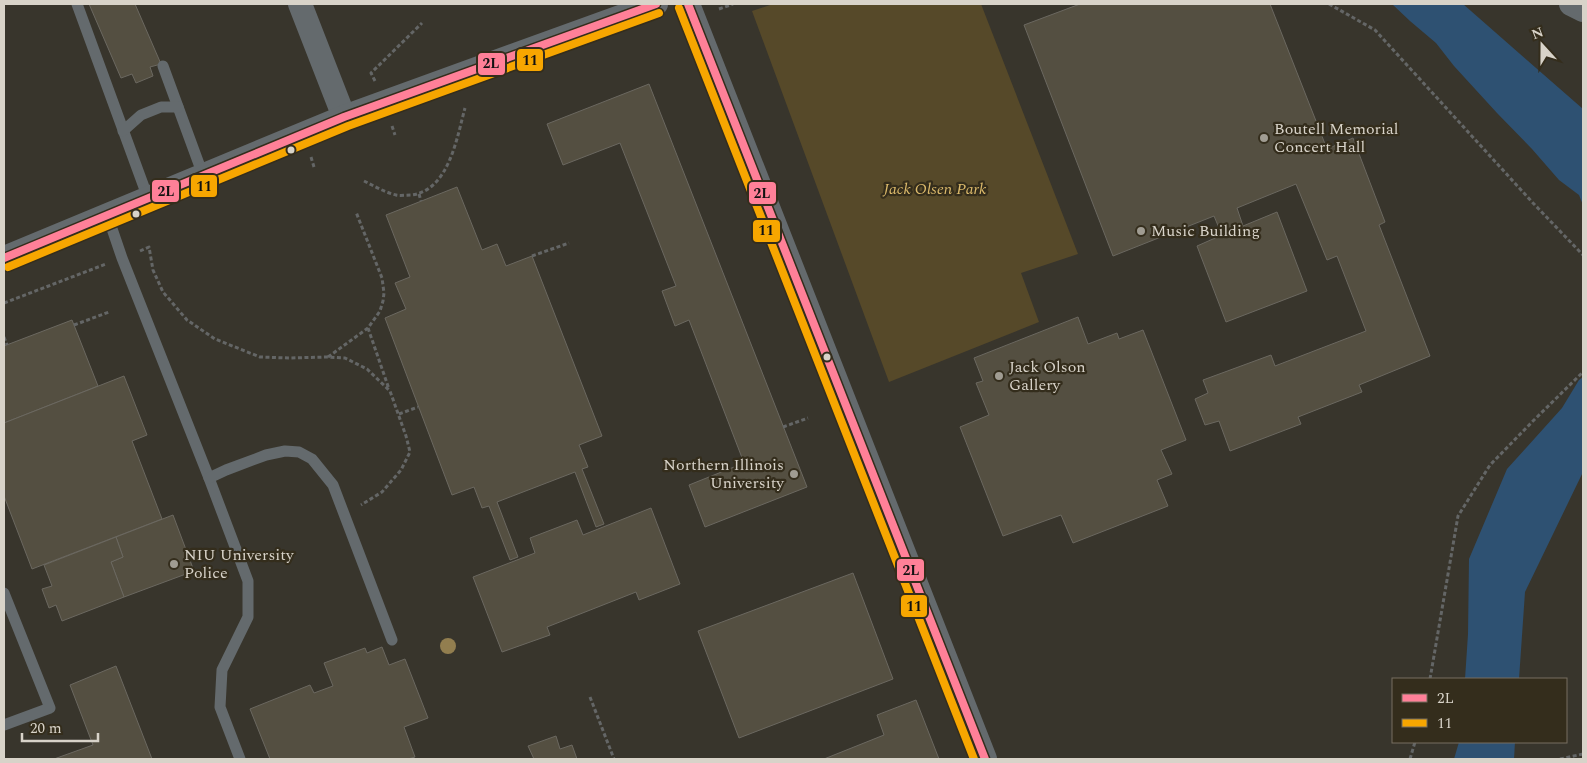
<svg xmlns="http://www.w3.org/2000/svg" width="1587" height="763" font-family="Spectral,serif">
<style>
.green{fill:#564929}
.water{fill:#2e5172}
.building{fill:#544f41;stroke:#6b6860}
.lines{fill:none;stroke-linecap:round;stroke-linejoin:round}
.path{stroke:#646666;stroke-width:3;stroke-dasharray:4 2.5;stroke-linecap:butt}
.lane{stroke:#646a6d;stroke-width:11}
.street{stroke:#646a6d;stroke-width:24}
.bus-1-casing{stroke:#342d1c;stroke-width:11}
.bus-2-casing{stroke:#342d1c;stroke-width:11}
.bus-1{stroke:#ff8098;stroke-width:8}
.bus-2{stroke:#f7a600;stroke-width:8}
.tree{fill:#927e4f}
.poi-dot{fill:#a09c92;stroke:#342d1c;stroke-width:2}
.bus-dot{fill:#d8d3c9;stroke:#342d1c;stroke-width:2}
.labels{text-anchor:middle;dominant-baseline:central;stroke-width:4.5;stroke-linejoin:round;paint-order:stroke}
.poi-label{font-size:16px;fill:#d8d3c9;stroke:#342d1c;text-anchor:start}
.park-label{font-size:16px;font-style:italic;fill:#dcba6b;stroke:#342d1c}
.line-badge{stroke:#342d1c;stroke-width:2}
.pale-badge-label{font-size:14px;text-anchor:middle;font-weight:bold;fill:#111}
</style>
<rect width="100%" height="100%" fill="#38352c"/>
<path class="green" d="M773 4H981L1078 254 1021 273 1039 322 889 382 752 11Z"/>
<g class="water">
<path d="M1392 4H1463L1583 109V205L1579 195 1559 180 1532 149 1497 113 1454 66 1436 43 1410 21Z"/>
<path d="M1583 377V472L1525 592 1519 679H1465L1468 634 1469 559 1507 469 1562 408 1579 380Z"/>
<path d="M1459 742H1515L1514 759H1454Z"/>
</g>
<g class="building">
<path d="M89 4H135L161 64 150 67 153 76 136 83 132 74 121 78Z"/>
<path d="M1080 4H1270L1327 149 1353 138 1385 222 1379 225 1430 356 1359 385 1362 392 1298 417 1301 424 1230 451 1219 421 1205 425 1195 399 1208 393 1203 380 1271 355 1275 366 1366 331 1337 256 1327 260 1296 184 1237 208 1243 226 1277 212 1307 291 1226 322 1197 246 1222 235 1214 216 1113 256 1024 25Z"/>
<path d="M649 84 807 487 705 527 689 485 744 463 689 320 675 326 662 291 676 286 620 143 563 165 547 124Z"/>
<path d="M457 187 482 250 497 244 506 266 532 256 602 436 579 445 588 467 582 469 604 524 596 527 575 472 497 502 518 557 510 560 489 506 482 508 474 487 452 495 385 318 406 309 395 283 410 277 386 215Z"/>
<path d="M1078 317 1088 344 1117 333 1119 339 1143 330 1186 440 1161 450 1172 474 1157 480 1168 506 1073 543 1061 515 1003 536 960 427 989 415 976 383 983 381 974 358Z"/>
<path d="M72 320 98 386 4 423V346Z"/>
<path d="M124 376 147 435 132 441 162 519 32 569 4 496V423Z"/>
<path d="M651 508 680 584 639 600 636 592 547 627 550 635 502 652 473 577 535 553 530 538 577 520 583 535Z"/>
<path d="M173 515 194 571 124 597 111 562 123 557 116 537Z"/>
<path d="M116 537 123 557 111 562 124 597 62 621 56 605 49 608 42 589 52 586 44 565Z"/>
<path d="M853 573 893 679 739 738 698 631Z"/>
<path d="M382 647 389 665 405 659 428 718 404 727 415 757 408 759H270L250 709 310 685 314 693 333 686 324 663 365 648 367 653Z"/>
<path d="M116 666 152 759H54L93 745 70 685Z"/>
<path d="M916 700 939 759H824L884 735 877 715Z"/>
<path d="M556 736 560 749 572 745 577 759H534L528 746Z"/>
</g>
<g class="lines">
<g class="path">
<path d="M1329 4 1375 30 1533 203 1583 255"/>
<path d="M719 9 733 4"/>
<path d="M375 81 371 73 422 23"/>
<path d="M392 126 395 135"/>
<path d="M311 157 314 167"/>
<path d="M364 181C374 186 384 192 396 195 400 196 406 195 411 195 449 191 457 137 465 108"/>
<path d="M419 194 421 201"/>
<path d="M140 251 149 247 153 270 163 292 187 320 215 339 260 357 289 358 327 357 345 358 367 369 390 391 406 436 410 452 401 470 382 492 361 505"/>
<path d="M532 256 569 243"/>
<path d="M4 303 106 264"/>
<path d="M74 325 109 312"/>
<path d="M368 328 389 389"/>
<path d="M4 337 7 345"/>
<path d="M328 357 368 328 380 311 383 301 384 293 382 278 356 212"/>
<path d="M399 414 418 407"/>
<path d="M783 427 808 418"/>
<path d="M1430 679 1458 516 1490 465 1533 421 1583 372"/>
<path d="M590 697 614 759"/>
<path d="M1410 759 1415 742"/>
<path d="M1560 759 1583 754"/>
</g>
<g class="lane">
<path d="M77 4 148 198"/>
<path d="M163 66 203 175"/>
<path d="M123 131 141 115 161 107H178"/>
<path d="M107 214 122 258 209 478 248 581V617L222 670 220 707 240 759"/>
<path d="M209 478 226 470 266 455 285 451 299 452 312 459 333 485 392 640"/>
<path d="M4 593 50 708 4 725"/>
</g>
<g class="street">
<path d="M300 4 344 117"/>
<path d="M688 4 985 759"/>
<path d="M1571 4 1583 10"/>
<path d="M4 258 344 117 656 4"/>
</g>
<g class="bus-1-casing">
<g id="bus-1">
<path d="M688 4 985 759"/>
<path d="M4 258 344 117 656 4"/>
</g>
</g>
<g class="bus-2-casing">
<g id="bus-2">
<path d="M679 8 974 759"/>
<path d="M8 267 348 126 659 13"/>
</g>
</g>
<use href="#bus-1" class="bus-1"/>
<use href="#bus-2" class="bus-2"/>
</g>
<circle class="tree" cx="448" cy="646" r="8"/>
<g class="poi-dot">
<circle cx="1264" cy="138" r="5"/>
<circle cx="1141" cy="231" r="5"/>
<circle cx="999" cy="376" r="5"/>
<circle cx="794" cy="474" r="5"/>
<circle cx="174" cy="564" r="5"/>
</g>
<g class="bus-dot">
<circle cx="291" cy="150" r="4.5"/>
<circle cx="136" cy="214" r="4.5"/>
<circle cx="827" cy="357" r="4.5"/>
</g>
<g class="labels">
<g class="poi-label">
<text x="1274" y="129">Boutell Memorial<tspan x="1274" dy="18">Concert Hall</tspan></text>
<text x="1151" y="231">Music Building</text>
<text x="1009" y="367">Jack Olson<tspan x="1009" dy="18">Gallery</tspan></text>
<text x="784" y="465" text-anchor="end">Northern Illinois<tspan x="784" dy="18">University</tspan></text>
<text x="184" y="555">NIU University<tspan x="184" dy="18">Police</tspan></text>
</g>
<g class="park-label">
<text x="935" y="189">Jack Olsen Park</text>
</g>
</g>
<g class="line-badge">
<rect x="516" y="48" width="28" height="24" rx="5" fill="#f7a600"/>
<rect x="477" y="52" width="29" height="24" rx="5" fill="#ff8098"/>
<rect x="190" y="174" width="28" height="24" rx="5" fill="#f7a600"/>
<rect x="151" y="179" width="29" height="24" rx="5" fill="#ff8098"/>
<rect x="748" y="181" width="29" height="24" rx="5" fill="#ff8098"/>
<rect x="752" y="219" width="29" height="24" rx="5" fill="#f7a600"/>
<rect x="896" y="558" width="29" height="24" rx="5" fill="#ff8098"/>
<rect x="900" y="594" width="28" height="24" rx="5" fill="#f7a600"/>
</g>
<g class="pale-badge-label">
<text x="530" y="65">11</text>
<text x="491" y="68">2L</text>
<text x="204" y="191">11</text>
<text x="166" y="196">2L</text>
<text x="762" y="198">2L</text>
<text x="766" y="235">11</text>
<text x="911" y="575">2L</text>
<text x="914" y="611">11</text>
</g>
<rect width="1587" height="763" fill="none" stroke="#d8d3c9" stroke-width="10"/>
<rect x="1392" y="678" width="175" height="65" fill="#342d1c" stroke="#766f61"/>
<rect x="1402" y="694" width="25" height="8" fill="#ff8098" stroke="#766f61"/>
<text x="1437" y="703" font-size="15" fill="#d8d3c9">2L</text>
<rect x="1402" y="719" width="25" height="8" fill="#f7a600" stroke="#766f61"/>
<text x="1437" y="728" font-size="15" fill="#d8d3c9">11</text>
<g transform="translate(1542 45) rotate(339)" stroke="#342d1c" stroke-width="4" paint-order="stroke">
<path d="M0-4L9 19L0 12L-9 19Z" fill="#d8d3c9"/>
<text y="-8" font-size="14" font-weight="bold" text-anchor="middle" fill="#d8d3c9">N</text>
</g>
<path d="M22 733v8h76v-8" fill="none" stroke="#d8d3c9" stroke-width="2.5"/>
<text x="30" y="733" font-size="15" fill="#d8d3c9" stroke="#342d1c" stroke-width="4" paint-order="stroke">20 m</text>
</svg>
